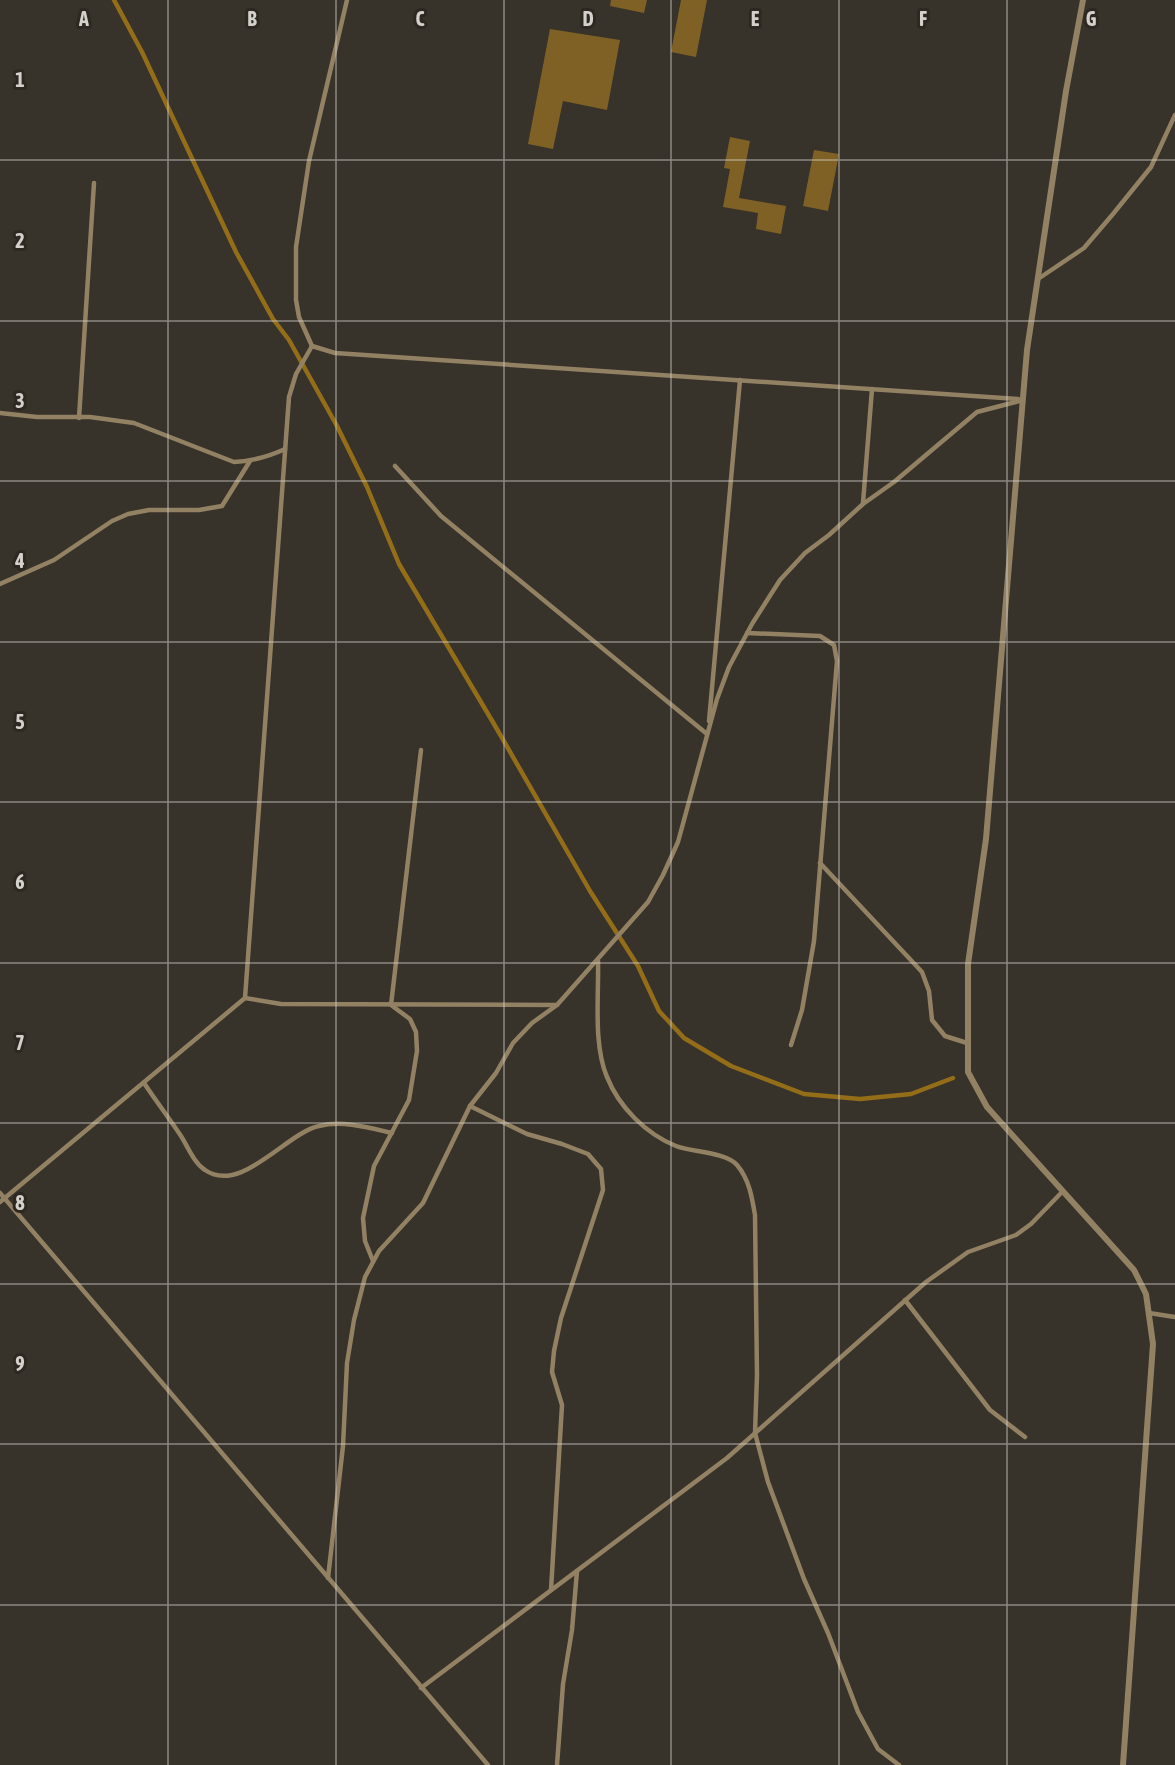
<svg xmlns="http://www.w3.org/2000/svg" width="1175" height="1765" font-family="'Asap Condensed',sans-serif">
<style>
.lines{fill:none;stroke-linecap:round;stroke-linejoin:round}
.stream{stroke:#946d19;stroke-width:4.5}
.building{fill:#7f6126}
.service{stroke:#938163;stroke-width:4.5}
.minor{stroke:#938163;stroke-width:6}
.grid{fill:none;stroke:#d4d1cc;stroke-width:1.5;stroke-opacity:0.55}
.grid-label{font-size:20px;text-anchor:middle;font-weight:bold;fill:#d4d1cc;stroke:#2d2820;stroke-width:6;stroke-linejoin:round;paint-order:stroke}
</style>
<rect width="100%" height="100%" fill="#37322a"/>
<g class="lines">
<path class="stream" d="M114 0 142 52 236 252 273 319 289 340 337 426 367 487 399 564 494 724 590 891 638 966 659 1011 684 1038 731 1066 804 1094 860 1099 911 1094 953 1078"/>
</g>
<g class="building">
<path d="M611 0H647L644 13 610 6Z"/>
<path d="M681 0H707L696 57 671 52Z"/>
<path d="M550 29 620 40 607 110 563 101 553 149 528 144Z"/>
<path d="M730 137 750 141 739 198 786 206 781 234 756 229 758 213 723 207 730 169 724 168Z"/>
<path d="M814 150 839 154 828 211 803 206Z"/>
</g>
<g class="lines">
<g class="service">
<path d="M1038 279 1084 248 1113 214 1151 167 1175 115"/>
<path d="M312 346 335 353 1018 399"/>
<path d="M312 346 299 317 296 300V247L309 161 347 0"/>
<path d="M0 413 37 417H90L134 423 234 462C253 461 268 457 285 449"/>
<path d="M79 418 94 183"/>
<path d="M395 466 441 516 707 734"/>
<path d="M863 503 872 389"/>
<path d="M0 584 54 560 112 521 128 514 149 510H199L222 506 250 461"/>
<path d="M747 633 820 636 834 645 837 661 814 941 802 1010 791 1045"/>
<path d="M709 721 740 380"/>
<path d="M820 863 922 972 929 991 932 1020 945 1036 967 1043"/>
<path d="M598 960C599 996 593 1044 607 1077 619 1107 646 1134 676 1146 691 1152 726 1152 737 1165 749 1179 752 1197 755 1215L757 1375 755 1433 768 1482 804 1579 828 1633 858 1712 878 1749 899 1765"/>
<path d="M245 998 281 1004 557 1005"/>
<path d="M144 1083C156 1101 169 1118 181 1136 188 1147 194 1163 205 1170 241 1195 286 1133 319 1126 343 1120 370 1128 392 1133"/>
<path d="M470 1106 527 1134 562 1144 588 1154 601 1169 603 1190 561 1318 554 1351 552 1372 562 1405 551 1590"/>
<path d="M0 1193 488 1765"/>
<path d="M0 1202 245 998 289 397 296 374 312 346"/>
<path d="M373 1261 365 1241 363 1218 374 1166 409 1100 417 1051 416 1032 410 1019 391 1005 421 750"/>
<path d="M905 1300 990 1410 1025 1437"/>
<path d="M1149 1313 1175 1317"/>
<path d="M328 1578 343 1446 347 1363 354 1320 365 1277 379 1251 423 1203 470 1106 496 1073 513 1043 532 1023 557 1005 648 902 663 875 678 842 717 699 729 667 752 624 780 580 805 553 829 535 863 504 894 482 977 412 1023 400"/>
<path d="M421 1688 727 1458 926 1282 968 1252 1016 1235 1031 1224 1063 1191"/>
<path d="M557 1765 563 1684 572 1630 577 1571"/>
</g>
<path class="minor" d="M1083 0 1066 91 1027 350 986 839 968 964V1072L987 1107 1134 1270 1146 1294 1153 1344 1123 1765"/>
</g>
<path class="grid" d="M168 0V1765M336 0V1765M504 0V1765M671 0V1765M839 0V1765M1007 0V1765M0 160H1175M0 321H1175M0 481H1175M0 642H1175M0 802H1175M0 963H1175M0 1123H1175M0 1284H1175M0 1444H1175M0 1605H1175"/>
<g class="grid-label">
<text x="84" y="26">A</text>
<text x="252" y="26">B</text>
<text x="420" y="26">C</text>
<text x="588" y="26">D</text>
<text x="755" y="26">E</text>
<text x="923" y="26">F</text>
<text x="1091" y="26">G</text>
<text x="20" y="87">1</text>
<text x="20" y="248">2</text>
<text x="20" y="408">3</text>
<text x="20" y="568">4</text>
<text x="20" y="729">5</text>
<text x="20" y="889">6</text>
<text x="20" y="1050">7</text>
<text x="20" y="1210">8</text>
<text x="20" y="1371">9</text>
</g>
</svg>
